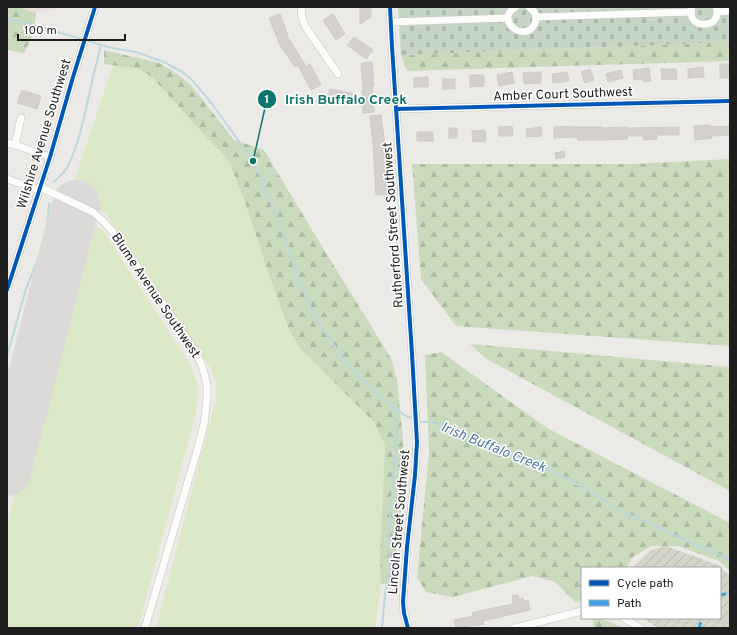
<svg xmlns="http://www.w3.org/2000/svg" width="737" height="635" font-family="Overpass,sans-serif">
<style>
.commercial{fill:#eddedd}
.construction{fill:url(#construction-furrows)}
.grass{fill:#dae8c7}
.forest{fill:url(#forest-firs)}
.cemetery{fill:url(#cemetery-stones)}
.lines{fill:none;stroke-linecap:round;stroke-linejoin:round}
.stream{stroke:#bcd8de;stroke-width:2}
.runway{stroke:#dbdad8;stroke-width:48}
.building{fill:#d3d0cd;stroke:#cfccc8}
.minor-casing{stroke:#c5c4c2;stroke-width:8}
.minor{stroke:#fcfcfb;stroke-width:7}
.quiet{stroke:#3da2ea;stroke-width:3;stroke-dasharray:6 3;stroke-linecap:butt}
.cycleway-casing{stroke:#fff;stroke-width:6}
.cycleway{stroke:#0057b8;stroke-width:4}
.labels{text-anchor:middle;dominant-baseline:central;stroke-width:3;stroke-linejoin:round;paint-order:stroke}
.street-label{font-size:13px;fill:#1e1e1e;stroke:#fff}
.water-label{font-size:14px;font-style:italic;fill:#4c7aa1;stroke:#fff}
.leader{fill:none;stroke:#0f766e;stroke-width:1.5}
.callout-dot{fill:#0f766e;stroke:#fff;stroke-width:1.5}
.mark-label{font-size:12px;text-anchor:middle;font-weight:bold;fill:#fff}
.callout-label{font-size:14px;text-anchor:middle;font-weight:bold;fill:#0f766e;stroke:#fff;stroke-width:3;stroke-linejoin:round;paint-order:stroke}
</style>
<defs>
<pattern id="construction-furrows" width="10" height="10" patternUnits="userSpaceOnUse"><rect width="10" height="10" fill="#d5d4c8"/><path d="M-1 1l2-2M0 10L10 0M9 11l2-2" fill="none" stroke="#b6b6ab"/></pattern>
<pattern id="forest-firs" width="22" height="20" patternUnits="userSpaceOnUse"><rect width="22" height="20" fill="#c9dabd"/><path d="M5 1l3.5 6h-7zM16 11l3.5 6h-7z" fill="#acbba2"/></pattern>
<pattern id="cemetery-stones" width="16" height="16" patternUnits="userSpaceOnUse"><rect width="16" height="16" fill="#c6d6c5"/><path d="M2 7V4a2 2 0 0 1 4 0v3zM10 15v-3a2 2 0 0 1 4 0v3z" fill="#aab7a9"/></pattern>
</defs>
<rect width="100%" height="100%" fill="#eceae6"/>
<path class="commercial" d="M20 7H63L52 10 36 13Z"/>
<path class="construction" d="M666 546 718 565 730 576V628H658L642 618H720V568H632L651 550Z"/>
<g class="grass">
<path d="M113 65 140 69 153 78 205 136 229 161 245 202 269 275 289 330 299 347 374 422 385 445 380 560 381 584 375 628H156L216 398V382L211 369 107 215 70 193Z"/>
<path d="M83 218 103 231 191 366 198 385 196 413 138 628H7V526Z"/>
</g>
<g class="forest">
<path d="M7 7H20L36 13 33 35 24 53 7 50Z"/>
<path d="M730 42V61L407 71 401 55Z"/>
<path d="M104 50 159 63 173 71 191 85 234 140 264 150 315 235 392 360 397 380 403 440V489L394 583 381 584 380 560 385 445 374 422 299 347 289 330 269 275 245 202 229 161 205 136 153 78 140 69 104 64Z"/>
<path d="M730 159V346L456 326 421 279 412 164H633Z"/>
<path d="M470 344 730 367V491L485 358Z"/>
<path d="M441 352 547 428 730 523V571L719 561 678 546H651L633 557 626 568H582V601L575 602 555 582 533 576 453 597 426 592 417 577 429 452 425 355Z"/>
<path d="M592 618C603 618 613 623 622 628H594Z"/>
</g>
<path class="cemetery" d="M398 7H730V42L401 55Z"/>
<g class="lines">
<g class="stream">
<path d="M7 18 44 28 112 48 136 52 164 62 184 73 193 81 212 104 253 161 263 183 286 241 296 273 309 304 321 327 340 354V356L343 358 363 381 382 398 406 416 421 422H434L462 433 481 443 505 453 509 454 536 464 556 473 580 486 625 513 656 526 658 528 730 560"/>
<path d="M54 182C59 177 65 172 68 166 80 141 85 113 91 86 94 72 98 58 101 44"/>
<path d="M7 356 26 289 41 252 47 230 49 203"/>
<path d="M382 628 385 595 390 571 389 530 397 431 393 407"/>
</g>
<path class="runway" d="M7 472 76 204"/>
</g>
<g class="building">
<path d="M360 7H371V17L360 24Z"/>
<path d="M280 14 288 36H287L306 66 310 64 321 85 311 90 298 65 295 67 280 45 269 18Z"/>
<path d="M333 14 345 34 336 40 323 20Z"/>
<path d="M354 37 373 50 366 59 347 45Z"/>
<path d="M372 62 374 86H372L374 112 363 113 362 90H363L361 63Z"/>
<rect x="720" y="64" width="10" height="14"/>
<path d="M703 67 704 77 688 78V69Z"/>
<path d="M649 68 651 81 643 82V79L634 80 633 70Z"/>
<path d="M590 69 594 80 585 83 581 72Z"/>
<path d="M661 69H676L677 79 662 80Z"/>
<path d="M621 70 623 78 608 82 606 74Z"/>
<path d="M512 72 514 83 499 86 497 75Z"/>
<path d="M541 72V83L524 84 523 73Z"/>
<path d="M567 72 569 81 553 83 552 74Z"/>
<path d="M470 75H484V86L470 87Z"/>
<path d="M428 77V87H414V78Z"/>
<rect x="443" y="79" width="12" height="10"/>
<path d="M330 89 352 93 350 105 327 100Z"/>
<path d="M22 90 41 96 37 109 17 103Z"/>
<path d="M381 115 385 145 386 167H385L387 194 376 195 373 143 370 116Z"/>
<path d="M710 125V127L730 126V135L711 136 712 138 695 140 694 126Z"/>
<path d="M512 126 513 136H499L498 127Z"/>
<path d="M569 126V127H602V128L627 127V128L679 127V135H657V139L643 140V136H627L628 139 606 140H578V137L554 138V127Z"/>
<path d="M541 127 542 136 527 137 526 129Z"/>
<rect x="449" y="128" width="8" height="10"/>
<path d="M485 130 486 141 473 142 472 131Z"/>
<rect x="417" y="132" width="16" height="9"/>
<path d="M564 151 565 157 556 159 555 153Z"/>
<path d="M518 595 519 599 523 598V601L528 600 530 610 483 621 484 624 476 626V625L456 628 454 620 473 616 472 613 479 611 513 604 512 596Z"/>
</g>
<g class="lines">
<g class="minor-casing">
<g id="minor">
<path d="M302 7 301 13 305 26 338 74"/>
<path d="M390 7 392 46 412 354 417 442 415 475 407 547 403 602 404 613 408 628"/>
<path d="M516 7C493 20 526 45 535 23 538 16 535 11 529 7"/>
<path d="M692 7C685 31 724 29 716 7"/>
<path d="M718 12 730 11"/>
<path d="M536 17 691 12"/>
<path d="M391 22 508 18"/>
<path d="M396 109 730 101"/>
<path d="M21 118 15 145 50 157"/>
<path d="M7 143 15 145"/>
<path d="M7 179 39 190"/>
<path d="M40 187 82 207 93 212 104 222 112 231 141 272 191 345 202 365 207 385V398L204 424 197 451 145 628"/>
<path d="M7 290 50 157 73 77 95 7"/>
<path d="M624 618 640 628"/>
<path d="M515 628 582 611"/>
</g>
</g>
<use href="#minor" class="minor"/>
<g class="quiet">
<path d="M720 595 730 593"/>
<path d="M699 628 702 618"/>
</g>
<g class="cycleway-casing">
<g id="cycleway">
<path d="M390 7 392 46 412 354 417 442 415 475 407 547 403 602 404 613 408 628"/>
<path d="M396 109 730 101"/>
<path d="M7 290 50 157 73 77 95 7"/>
</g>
</g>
<use href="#cycleway" class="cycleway"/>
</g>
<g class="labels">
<g class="street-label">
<text transform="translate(563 95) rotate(-2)">Amber Court Southwest</text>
<text transform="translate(45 134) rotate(-73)">Wilshire Avenue Southwest</text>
<text transform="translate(394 225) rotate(-94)">Rutherford Street Southwest</text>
<text transform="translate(155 296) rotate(56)">Blume Avenue Southwest</text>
<text transform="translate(400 522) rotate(-85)">Lincoln Street Southwest</text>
</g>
<g class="water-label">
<text transform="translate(493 448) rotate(22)">Irish Buffalo Creek</text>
</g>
</g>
<path class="leader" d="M253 161L267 99"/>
<g class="callout-dot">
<circle cx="253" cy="161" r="4"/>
<circle cx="267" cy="99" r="10"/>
</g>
<g class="mark-label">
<text x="267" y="103">1</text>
</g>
<g class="callout-label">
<text x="346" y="104">Irish Buffalo Creek</text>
</g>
<rect width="737" height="635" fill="none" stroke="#1e1e1e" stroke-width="16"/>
<rect x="581" y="567" width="140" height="52" fill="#ffffff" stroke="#a5a5a5"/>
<rect x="589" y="580" width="20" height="6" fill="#0057b8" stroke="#a5a5a5"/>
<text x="617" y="587" font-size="12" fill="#1e1e1e">Cycle path</text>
<rect x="589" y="600" width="20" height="6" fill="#3da2ea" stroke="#a5a5a5"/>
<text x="617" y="607" font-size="12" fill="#1e1e1e">Path</text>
<path d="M18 34v6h107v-6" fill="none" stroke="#1e1e1e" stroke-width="2"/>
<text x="24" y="34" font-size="12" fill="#1e1e1e" stroke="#ffffff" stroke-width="3" paint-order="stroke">100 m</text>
</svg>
